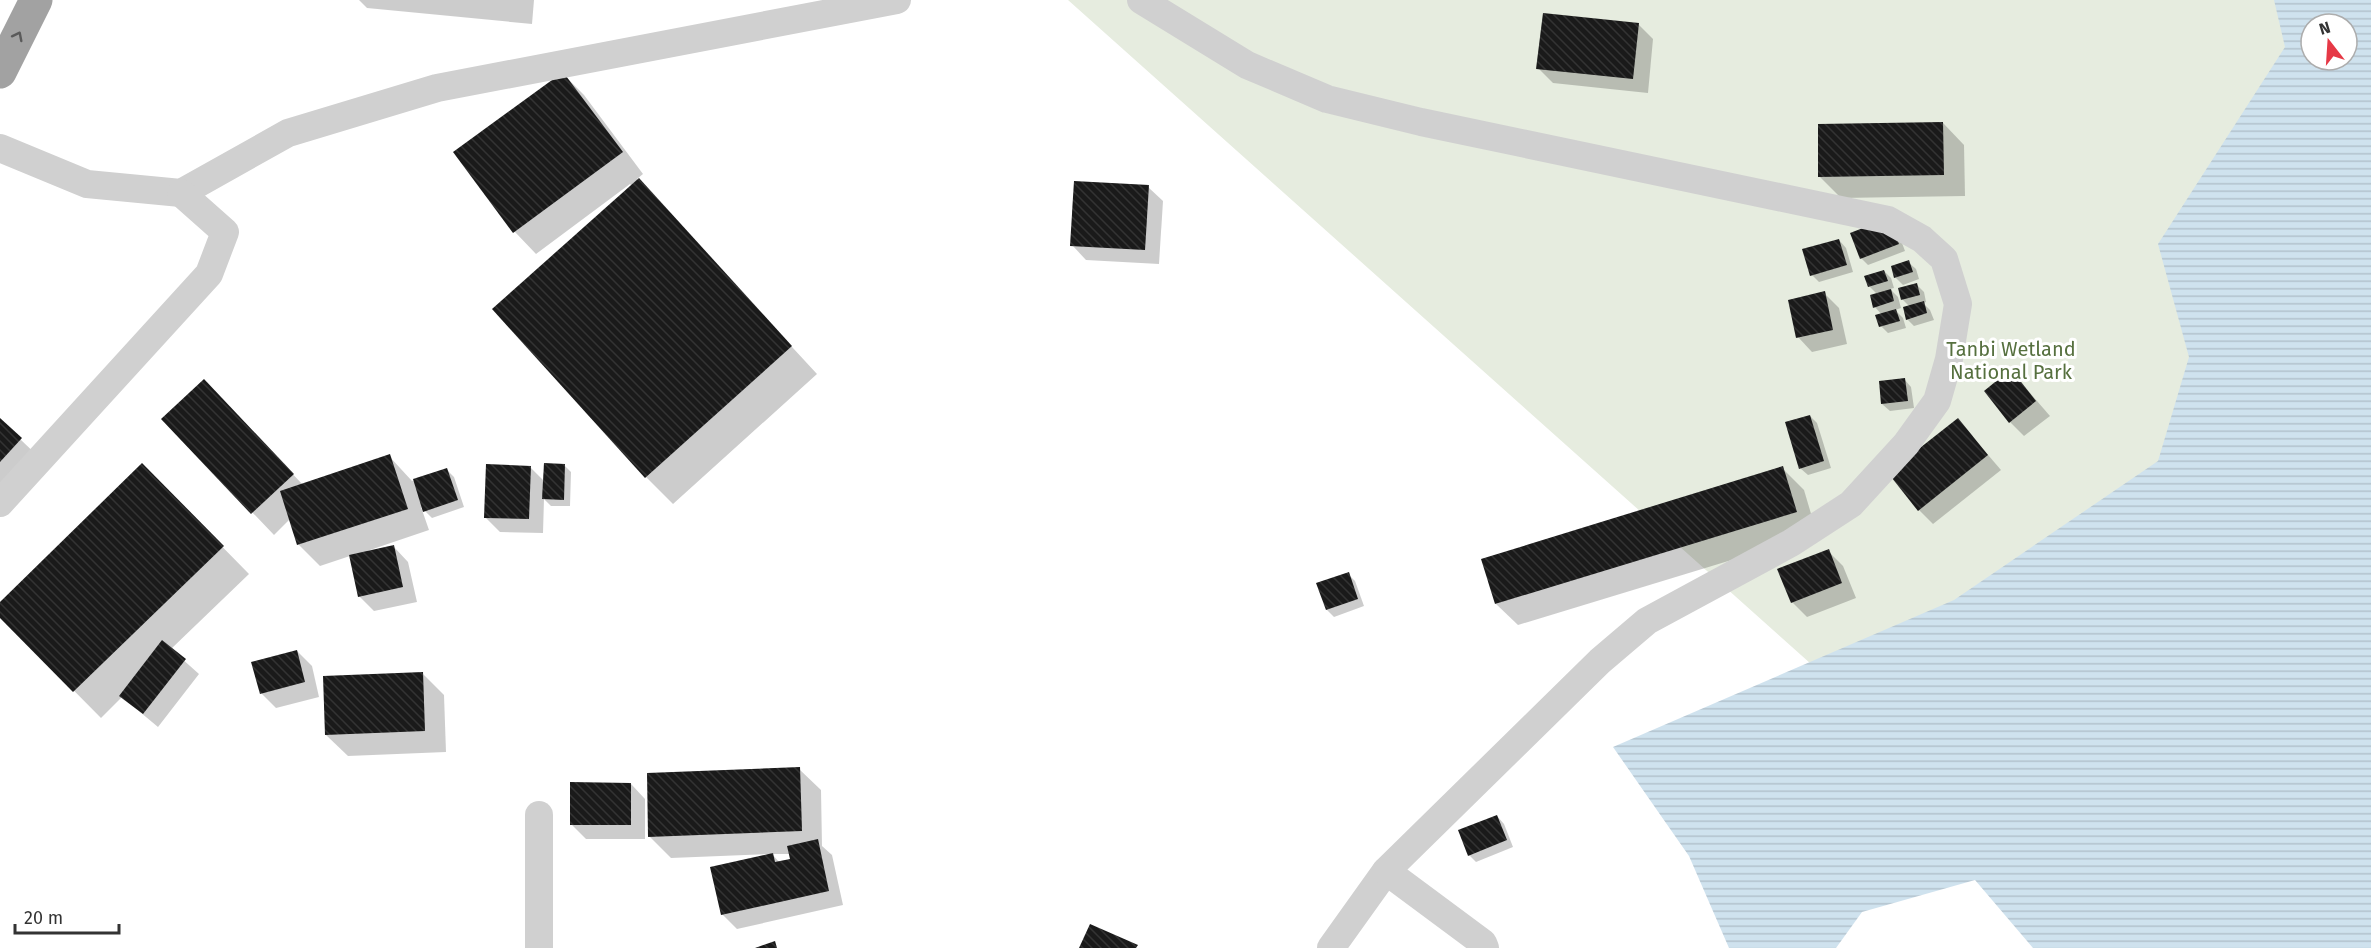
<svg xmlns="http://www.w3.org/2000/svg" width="2371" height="948" font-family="'Fira Sans',sans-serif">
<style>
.park{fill:#e6ecdf;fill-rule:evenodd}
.water{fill:url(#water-rules);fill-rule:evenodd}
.shadow{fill:#0003;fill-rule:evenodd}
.building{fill:url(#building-back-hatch)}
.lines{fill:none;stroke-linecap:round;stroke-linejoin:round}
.minor{stroke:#d0d0d0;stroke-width:28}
.trunk{stroke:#a2a2a2;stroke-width:33}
.oneway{stroke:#5a5a5a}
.labels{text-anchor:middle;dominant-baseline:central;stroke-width:6;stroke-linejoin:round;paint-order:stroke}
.park-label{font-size:20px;fill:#56703f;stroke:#fff}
</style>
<defs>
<pattern id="water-rules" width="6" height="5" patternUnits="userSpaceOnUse" patternTransform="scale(1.5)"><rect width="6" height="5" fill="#cfe2ee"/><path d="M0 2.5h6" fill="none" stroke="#b2c2cd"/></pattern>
<pattern id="building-back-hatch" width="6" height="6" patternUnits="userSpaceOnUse" patternTransform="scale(1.5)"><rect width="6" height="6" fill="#1a1a1a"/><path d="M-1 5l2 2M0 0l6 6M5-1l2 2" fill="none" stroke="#333"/></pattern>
</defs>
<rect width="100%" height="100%" fill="#fff"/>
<path class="park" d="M1068 0H2371V948H2129ZM2311 24H2347V60H2311Z"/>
<path class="water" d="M2274 0H2371V948H2033L1975 880 1862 912 1836 948H1729L1689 856 1613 747 1954 600 2158 461 2189 357 2158 244 2285 47ZM2311 24H2347V60H2311Z"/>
<g class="shadow">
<path d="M359 0H534L532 24 367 8Z"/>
<path d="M1639 25 1653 39 1648 93 1553 83 1538 68Z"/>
<path d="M563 74 584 95 643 174 637 179 817 374 673 504 646 477 632 186 630 184 536 254 515 232 455 153Z"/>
<path d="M1943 123 1964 145 1965 196 1841 198 1819 176Z"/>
<path d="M1148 187 1163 201 1159 264 1086 260 1072 245Z"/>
<path d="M1896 227 1905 251 1868 265 1861 258Z"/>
<path d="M1839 240 1846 248 1853 272 1819 282 1812 275Z"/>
<path d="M1908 262 1916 269 1919 279 1903 285 1896 278 1892 267Z"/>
<path d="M1884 271 1891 278 1894 288 1890 289 1898 297 1901 308 1895 310 1903 318 1906 328 1888 333 1881 326 1882 315 1875 307 1877 294 1869 286Z"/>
<path d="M1917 285 1924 292 1926 302 1923 303 1930 310 1934 320 1914 326 1907 319 1910 307 1902 299Z"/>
<path d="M1824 293 1839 308 1847 344 1812 352 1798 337Z"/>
<path d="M2011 371 2050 416 2024 436 2010 422Z"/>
<path d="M1904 379 1911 387 1914 408 1890 411 1882 404Z"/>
<path d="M225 402 303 485 389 456 412 481 447 470 454 477 464 507 432 518 421 507 429 530 367 551V553L394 547 408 562 417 602 374 611 359 596 350 556 320 566 299 545 290 519 274 535 163 419Z"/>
<path d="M1810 416 1817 423 1831 468 1808 475 1800 468Z"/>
<path d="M0 420 42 460 0 505Z"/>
<path d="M1958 420 2001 470 1933 524 1919 510Z"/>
<path d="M142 465 249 574 171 649 199 674 158 727 122 697 101 718 0 616V604Z"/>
<path d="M564 465 571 472 570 506H551L544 499 543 533 500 532 485 517 530 467 544 481Z"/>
<path d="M1782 468 1804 490 1817 534 1518 625 1496 604Z"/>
<path d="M1828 551 1843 566 1856 598 1807 617 1792 602Z"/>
<path d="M1348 574 1355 581 1364 606 1334 617 1327 610Z"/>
<path d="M297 651 312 666 319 697 276 708 261 693Z"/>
<path d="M423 674 444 695 446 752 348 756 326 735Z"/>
<path d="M799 769 821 790 822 846 832 855 843 905 737 929 722 914 768 854 671 858 650 837ZM772 854H790L792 860 780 863Z"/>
<path d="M631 784 645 799V839H586L571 824Z"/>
<path d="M1497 816 1504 824 1513 847 1476 862 1469 855Z"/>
</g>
<g class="building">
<path d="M1543 13 1639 23 1633 79 1536 69Z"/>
<path d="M563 72 623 152 513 233 453 152Z"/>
<path d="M1943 122 1944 175 1818 177V124Z"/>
<path d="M639 178 792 346 645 478 492 309Z"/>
<path d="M1074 181 1149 185 1145 250 1070 246Z"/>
<path d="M1889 218 1899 244 1860 259 1850 233Z"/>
<path d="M1839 239 1847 265 1810 276 1802 249Z"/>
<path d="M1909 260 1913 272 1894 278 1891 266Z"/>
<path d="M1884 270 1888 281 1868 287 1864 276Z"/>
<path d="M1917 283 1920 295 1901 300 1898 288Z"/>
<path d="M1891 289 1894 301 1873 308 1870 295Z"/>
<path d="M1825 291 1833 330 1796 338 1788 300Z"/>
<path d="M1924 301 1927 313 1906 320 1903 307Z"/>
<path d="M1896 309 1900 321 1879 327 1875 315Z"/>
<path d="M2011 369 2036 401 2009 423 1984 391Z"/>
<path d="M1905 378 1908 401 1881 404 1879 381Z"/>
<path d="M204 379 294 474 251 514 161 419Z"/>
<path d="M1810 415 1824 461 1799 469 1785 422Z"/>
<path d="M0 418 22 438 0 462Z"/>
<path d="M1958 418 1988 455 1918 511 1888 473Z"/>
<path d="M390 454 408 509 297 545 280 491Z"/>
<path d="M142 463 224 546 73 692 0 618V602Z"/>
<path d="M544 463 565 464 564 500 542 499Z"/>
<path d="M486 464 531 466 529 519 484 518Z"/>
<path d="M1783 466 1797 512 1495 604 1481 559Z"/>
<path d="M447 468 458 500 423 512 413 479Z"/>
<path d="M394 545 403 587 358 597 349 555Z"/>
<path d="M1829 549 1842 583 1791 603 1777 569Z"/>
<path d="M1349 572 1358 599 1326 610 1316 583Z"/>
<path d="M162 640 186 659 143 714 119 696Z"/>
<path d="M297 650 305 682 260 694 251 662Z"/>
<path d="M423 672 425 731 325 735 323 676Z"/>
<path d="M800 767 802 831 648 837 647 773Z"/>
<path d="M570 782 631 783V825H570Z"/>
<path d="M1497 815 1507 840 1468 856 1458 830Z"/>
<path d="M818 839 829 891 721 915 710 867 773 853 775 862 790 859 787 846Z"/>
<path d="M1090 924 1138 945 1136 948H1079Z"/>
<path d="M775 941 777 948H755Z"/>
</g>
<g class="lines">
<g class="minor">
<path d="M1141 0 1247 65 1327 99 1421 122 1888 220 1922 239 1944 259 1958 304 1949 359 1937 401 1906 444 1851 504 1791 543 1647 621 1600 661 1386 871 1331 948"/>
<path d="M0 148 87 184 181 193 288 133 437 88 897 0"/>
<path d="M0 503 209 274 225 232 181 193"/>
<path d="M1386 871 1483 943 1485 948"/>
<path d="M539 948V815"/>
</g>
<path class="trunk" d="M0 72 36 0"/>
</g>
<defs><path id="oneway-chevron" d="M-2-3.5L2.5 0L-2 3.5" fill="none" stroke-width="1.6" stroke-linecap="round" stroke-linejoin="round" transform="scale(1.5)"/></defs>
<use class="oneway" href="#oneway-chevron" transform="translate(18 36) rotate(-63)"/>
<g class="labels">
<g class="park-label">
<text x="2011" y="349">Tanbi Wetland<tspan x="2011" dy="23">National Park</tspan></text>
</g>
</g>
<g transform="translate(2329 42) rotate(343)"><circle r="28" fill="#ffffff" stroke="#adadad" stroke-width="1.5"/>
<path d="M0-4.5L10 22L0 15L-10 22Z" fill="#e63946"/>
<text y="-9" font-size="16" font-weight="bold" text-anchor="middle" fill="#333333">N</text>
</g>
<path d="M15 924v9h104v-9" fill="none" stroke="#333333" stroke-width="3"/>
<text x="24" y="924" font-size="18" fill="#333333" stroke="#ffffff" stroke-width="4.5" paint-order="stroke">20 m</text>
</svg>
